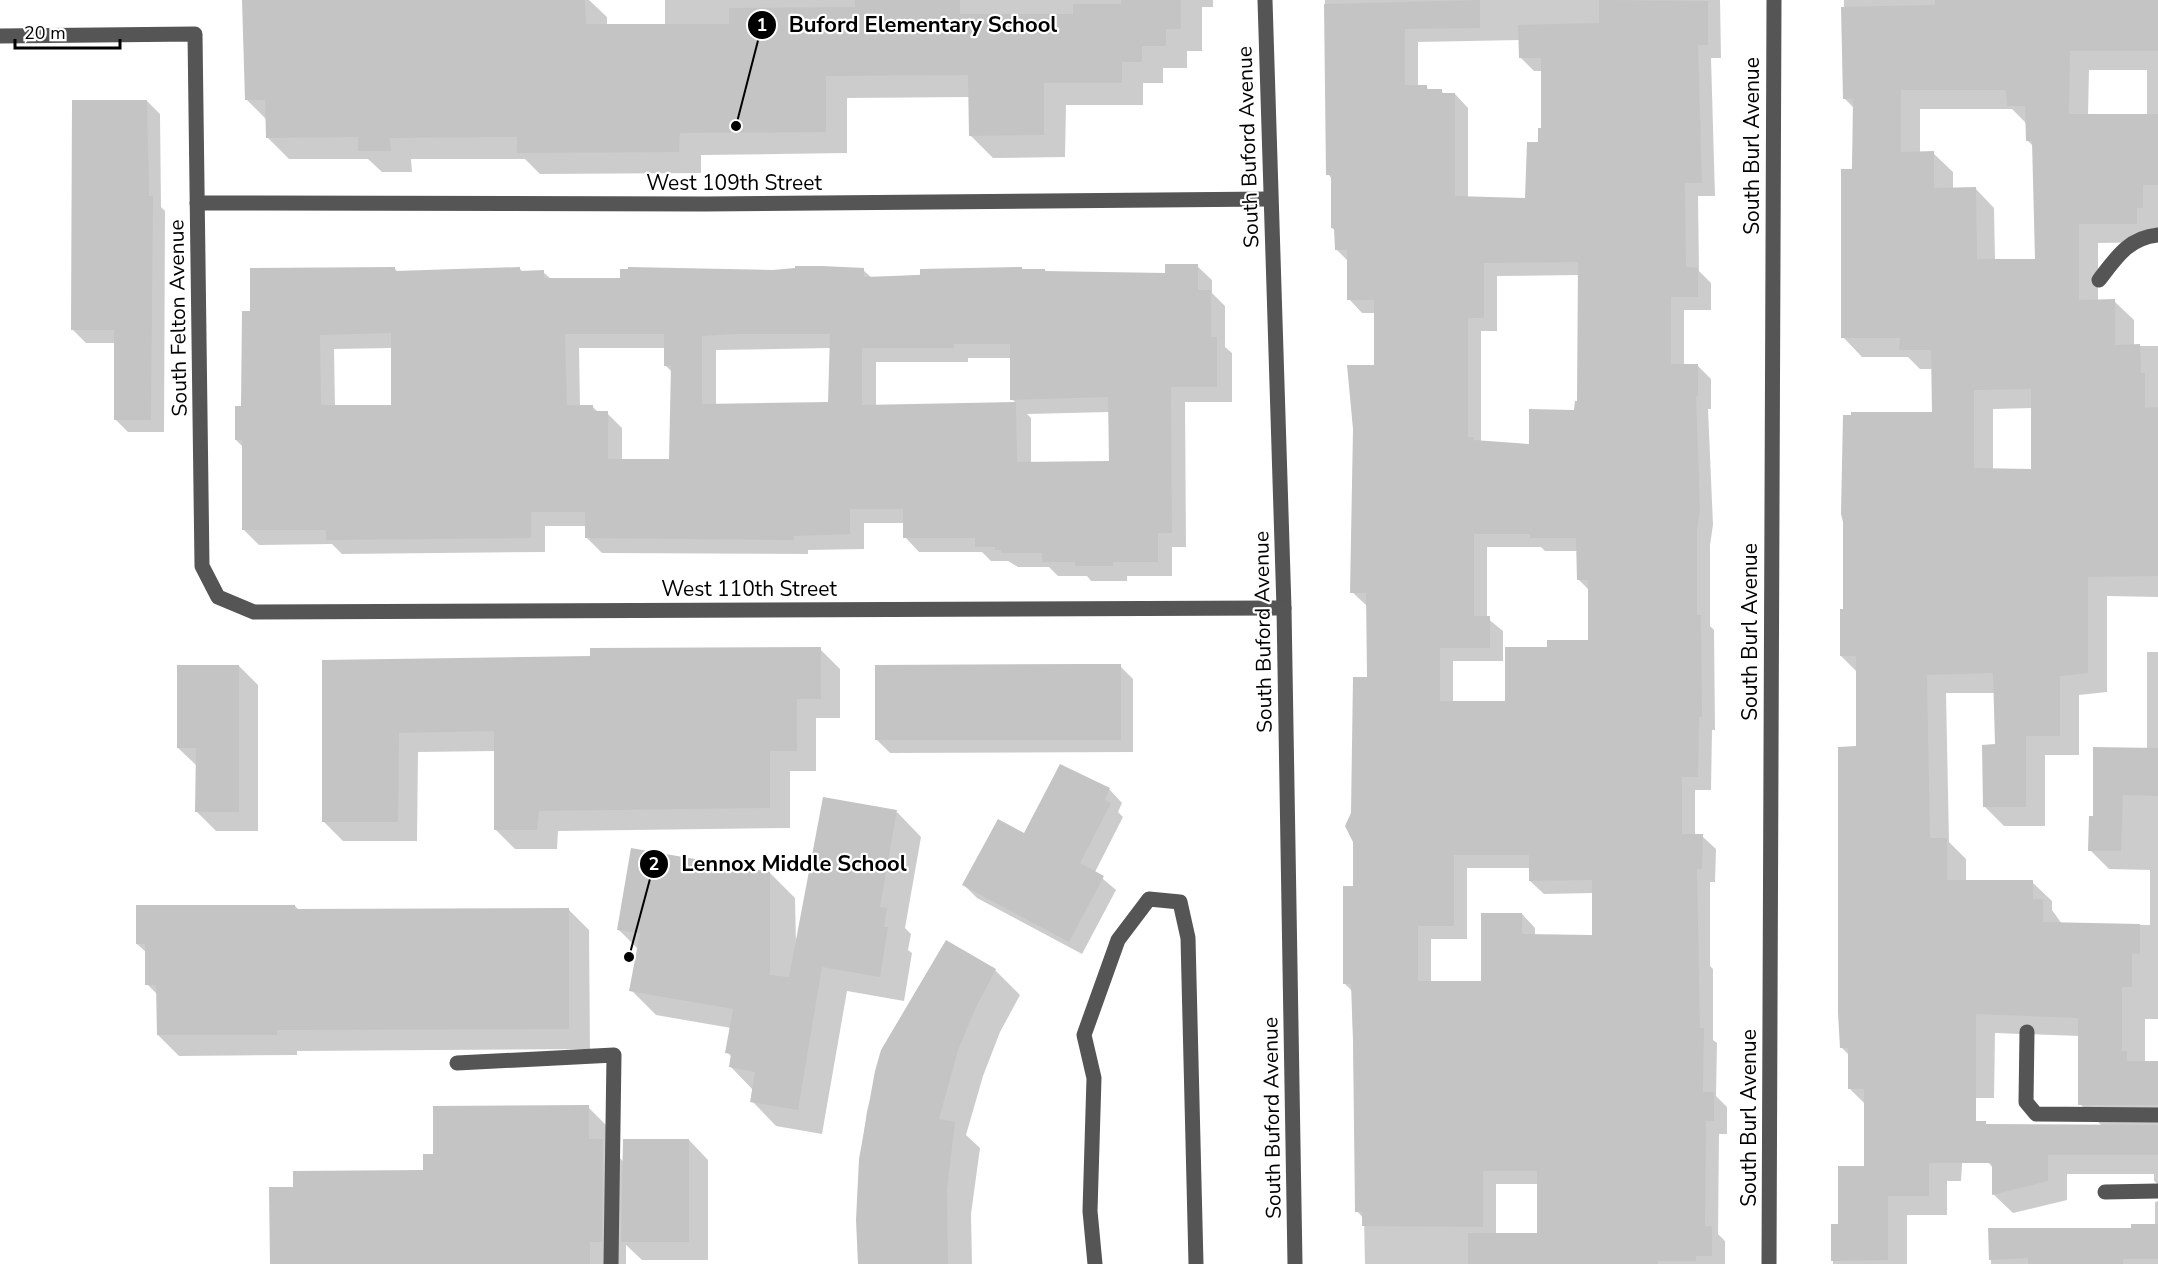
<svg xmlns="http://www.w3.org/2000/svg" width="2158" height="1264" font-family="'Nunito Sans',sans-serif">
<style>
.shadow{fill:#0003;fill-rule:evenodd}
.building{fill:#c4c4c4;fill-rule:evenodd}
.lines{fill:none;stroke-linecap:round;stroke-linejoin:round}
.minor{stroke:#555;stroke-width:15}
.labels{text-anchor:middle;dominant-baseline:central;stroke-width:4.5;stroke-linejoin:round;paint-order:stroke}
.street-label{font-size:21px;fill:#000;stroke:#fff}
.leader{fill:none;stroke:#000;stroke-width:2}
.callout-dot{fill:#000;stroke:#fff;stroke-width:2}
.mark-label{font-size:18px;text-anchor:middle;font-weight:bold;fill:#fff}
.callout-label{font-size:22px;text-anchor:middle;font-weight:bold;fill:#000;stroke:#fff;stroke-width:4.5;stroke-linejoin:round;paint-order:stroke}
</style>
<rect width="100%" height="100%" fill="#fff"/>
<g class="shadow">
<path d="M243 0H589L607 17V25H665V0H1213V7H1202V51H1187V68H1163V83H1143V105H1066L1065 157 993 158 971 136 970 97 847 98V153L701 155V173L540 174 525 159H411L412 172H382L368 159H289L267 137V120L247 100Z"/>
<path d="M1325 0H1720L1721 58H1711L1715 196H1698L1699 271 1711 283V310H1684V366H1698L1711 379V409H1708L1713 525 1710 545V626L1714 630 1715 730H1712L1711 790H1695V836H1702L1716 849 1715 882H1710V966L1713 969V1040L1717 1043 1716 1096 1727 1107V1134H1719L1718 1234 1725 1241V1264H1365L1364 1219 1357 1211 1352 991 1345 984 1355 888 1352 813 1369 679 1367 606 1352 592 1354 429 1375 367V313H1362L1349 299V262L1336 249V231L1332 228V179L1328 174ZM1520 40V57L1534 71H1542V130L1526 199 1468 198V108L1455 94 1445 95 1441 91 1418 87V42ZM1579 275V402L1576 412 1530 445 1481 442V331H1497V276ZM1487 547H1541L1545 551H1578V579L1589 590V641L1548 648 1506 703H1453V661H1503V631L1487 618ZM1467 868H1530V881L1544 894 1593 893V937L1535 935V928L1522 914 1482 983H1431V939H1467ZM1496 1184H1538V1234H1496Z"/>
<path d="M1844 0H2158V242L2098 243V301H2114L2134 320V346H2158V597L2107 596V692L2079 695V755H2045V826H2004L1984 806 1996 746 1995 693H1946L1949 842 1966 859V882H2032L2052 901V910L2062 924 2150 925V870L2109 869 2090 850 2094 817 2147 748V652H2158V1019H2145V1062H2158V1184L2154 1181V1174H2067V1200L2013 1213 1993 1194V1168L1988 1162 2102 1126 2080 1104V1036L1995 1033 1994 1098H1966L1961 1181H1947V1215H1907V1264H1833V1225H1839L1865 1168V1104L1849 1088V1055L1841 1047 1857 748V672L1841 656 1845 610 1933 414V369H1920L1908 357H1862L1843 337 1855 109 1844 98 1843 87ZM2089 70H2147V116L2088 115ZM1920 109H2012L2027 124V140L2033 146 2037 260H1995L1994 208 1975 188 1953 189V172L1933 153H1920ZM2033 408V470H1993V409Z"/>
<path d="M147 101 160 114 161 207 165 211 164 432H128L115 419V343H86L73 330Z"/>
<path d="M1197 266 1212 280V293L1225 306V347L1232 353V402H1185L1186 547H1172V576H1127V581H1091L1087 576H1058L1049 567H1018L1008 561H991L982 552H919L905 537 904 523H864V549L808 550V554L602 553 587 538V526H545V552L342 554 332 544 259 545 244 530 243 447 236 440 243 408 252 313 395 269 398 272 520 269 523 272H543L551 279H621L863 270 872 278 1022 268 1024 271 1045 270 1047 273 1166 275ZM392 348V407H335L334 349ZM579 348H665V365L672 372 671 460H622V428L607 413H599L592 406 580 407ZM831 348 829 404 716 406V350ZM968 358H1012V399L1016 403 876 406V362H968ZM1109 412 1111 463H1031V418L1027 414Z"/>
<path d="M820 649 840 669V718H816V771H790V828L558 831 557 849H515L495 829V751L418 752 417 841H343L323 821V661L591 657Z"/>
<path d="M239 666 258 685V831H216L197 812V766L178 748Z"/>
<path d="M1120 666 1133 679V752L890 753 877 740Z"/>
<path d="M1061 766 1110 790 1122 803 1118 812 1123 817 1095 872 1116 890 1082 954 977 898 964 885 1025 835Z"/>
<path d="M897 812 921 837 905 928 911 934 908 950 912 953 904 1001 847 991 822 1134 776 1126 752 1101 753 1090 731 1067 732 1057 727 1052 731 1028 656 1015 631 990 638 949 618 929 770 873 795 898 796 945Z"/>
<path d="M295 906 299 910 568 909 589 930 590 1049 297 1051V1055L179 1056 158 1035V995L147 984V953L137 944Z"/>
<path d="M995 970 1020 995 1000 1032 983 1076 966 1135 980 1148 971 1214 972 1264H860V1159L867 1111 883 1051Z"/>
<path d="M588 1107 613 1132V1151L624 1162 689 1140 708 1160V1260H642L626 1245V1264H271L295 1189 424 1172 434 1155Z"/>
<path d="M2158 1201V1264H1991L1990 1230H2133L2155 1226V1202Z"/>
</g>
<g class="building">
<path d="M242 0H585L586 24H729V8L855 7V0H960V14H1073V4H1121V0H1181V29H1166V46H1142V62H1122V83H1044V135L969 136 968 75 826 76V132L680 133 679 152 517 153V137L390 138 391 151H358V137L266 138 265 100H245Z"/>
<path d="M1480 0V28L1405 29V85H1427V89H1442V93H1455V196L1525 198 1527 142H1538V128H1541V58H1519L1518 25 1599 23V0L1708 1V45H1698L1702 183H1685L1686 267 1698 268V297H1671V364H1698V396H1696L1700 510 1697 530V615H1701L1702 717H1699L1698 777H1682V834H1703L1702 869H1697L1700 1028H1704L1703 1092H1714V1121H1706L1705 1226H1712V1256H1696V1261H1658V1264H1468V1233H1537V1171H1483V1227L1362 1226V1212H1355L1353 1040 1351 984H1343V886H1353V842L1345 826 1351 813 1353 677H1367L1366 593H1350L1353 429 1347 365H1374V300H1347V250H1335L1334 228H1331V175H1326L1324 4ZM1578 262 1577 401H1575L1574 410 1529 409V444L1474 440V437H1468V318H1484V263ZM1474 534H1530V538H1576L1577 580H1588V640H1547V647H1505V701H1440V648H1490V616H1474ZM1454 855H1529V881L1592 880V935L1522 934V913H1481V981H1418V926H1454Z"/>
<path d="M1935 0H2158V51H2070L2069 114H2158V185H2143V208H2137V224H2079V300L2115 299V345L2140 344 2141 373H2145V408L2158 407V576L2088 577V673L2060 676V736H2026V807H1983L1982 745 1995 744 1993 673 1927 675 1930 838H1947V880H2033V899H2043V922L2140 924V954H2132V987H2122V1051H2127V1061H2158V1105H2078V1018L1976 1014V1121H1986V1124L2158 1125V1155H2048V1181L1992 1195V1163H1929V1196H1888V1260L1831 1261V1224H1838V1166H1864V1089H1848V1048H1840L1838 1013V747L1856 746V656H1840V609H1843V522L1841 514 1843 415H1851V412H1932L1931 350H1899L1900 338H1841V169H1852L1853 99H1843L1841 7 1935 5ZM1901 90H2006L2007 106H2025L2026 141H2032L2035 259H1977L1976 187 1934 188V151L1901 152ZM2031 389V469L1974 468V390Z"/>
<path d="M72 100H147L149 196H153L151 420H114V330H71Z"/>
<path d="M1165 264H1198V290H1211V337H1217V387H1171L1172 533H1158V562H1113V566H1075V562H1042V553H1001V550H995V547H975V538H903V509H850V534L794 536V540L585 538V512H531V538L326 540V530H242V440H235V406H241L242 311H250V268L395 267V271L520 267V271L544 270V278H620V269H628V267L773 270 795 268V266H822L864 268V277L920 275V269L1022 267V269H1045V271L1165 273ZM391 333V405H321L320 335ZM565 334H664V366H671L669 459H608V411H593V405H567ZM735 334H830L828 402 702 404V336ZM954 344H1010V400L1108 397 1109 461 1017 462 1016 402 862 405V348H954Z"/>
<path d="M821 647V699H797V751H770V808L539 811 537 830H494V731L399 733 398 822H322V660L590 656V648Z"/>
<path d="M1080 664H1121V740H875V665Z"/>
<path d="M177 665H239V812H195L196 748H177Z"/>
<path d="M2093 747 2158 748V796L2123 795 2121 851H2088L2089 816H2093Z"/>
<path d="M1060 764 1110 788 1105 800 1111 803 1080 863 1104 876 1069 942 962 885 998 819 1024 833Z"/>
<path d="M823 797 897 810 880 907 887 908 884 927H888L880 977 822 967 798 1110 750 1102 755 1072 729 1067 731 1054 725 1053 733 1009 629 991 640 933 617 930 631 848 770 872V975L789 977Z"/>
<path d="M136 905H295V909L569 908V1029L277 1030V1035H157L156 985H145V944H136Z"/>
<path d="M946 940 996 969 976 1007 958 1050 939 1119 955 1122 947 1189 948 1264H858L856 1220 859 1159 875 1071 881 1050Z"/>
<path d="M589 1105V1139H603L602 1242H590V1264H270L269 1187H293V1171L423 1170V1154H433V1106Z"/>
<path d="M623 1139H689V1242H621Z"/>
<path d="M2131 1224H2158V1259H2123V1264H2028V1258L1989 1260 1988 1228H2131Z"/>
</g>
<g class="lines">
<g class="minor">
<path d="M1265 0 1284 608 1295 1264"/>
<path d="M0 36 195 34 202 566 218 597 254 612 1284 608"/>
<path d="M197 203 705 204 1270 199"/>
<path d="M2099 280C2116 258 2128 238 2158 235"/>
<path d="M2027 1032 2026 1102 2036 1114 2158 1115"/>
<path d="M457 1063 614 1055 611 1264"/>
<path d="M2105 1192 2158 1191"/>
<path d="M1095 1264 1090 1211 1094 1078 1084 1035 1118 940 1149 899 1180 902 1188 938 1196 1264"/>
<path d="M1769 1264 1774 0"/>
</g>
</g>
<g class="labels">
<g class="street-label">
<text transform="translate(1752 146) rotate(-90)">South Burl Avenue</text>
<text transform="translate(1248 147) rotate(-92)">South Buford Avenue</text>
<text x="734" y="183">West 109th Street</text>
<text transform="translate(178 318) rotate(-91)">South Felton Avenue</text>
<text x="749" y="589">West 110th Street</text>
<text transform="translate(1263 632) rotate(-91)">South Buford Avenue</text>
<text transform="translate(1750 632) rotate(-90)">South Burl Avenue</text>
<text transform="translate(1272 1118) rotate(-91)">South Buford Avenue</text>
<text transform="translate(1749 1118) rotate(-90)">South Burl Avenue</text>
</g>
</g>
<path class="leader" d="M736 126L762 25M629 957L654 864"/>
<g class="callout-dot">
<circle cx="736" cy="126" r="6"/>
<circle cx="629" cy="957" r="6"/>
<circle cx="762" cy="25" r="15"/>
<circle cx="654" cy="864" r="15"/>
</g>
<g class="mark-label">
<text x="762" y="31">1</text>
<text x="654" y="870">2</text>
</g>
<g class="callout-label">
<text x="923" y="32">Buford Elementary School</text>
<text x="794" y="871">Lennox Middle School</text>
</g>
<path d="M15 39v9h105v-9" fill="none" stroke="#000000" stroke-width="3"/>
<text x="24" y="39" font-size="18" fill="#000000" stroke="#ffffff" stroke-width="4.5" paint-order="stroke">20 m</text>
</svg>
